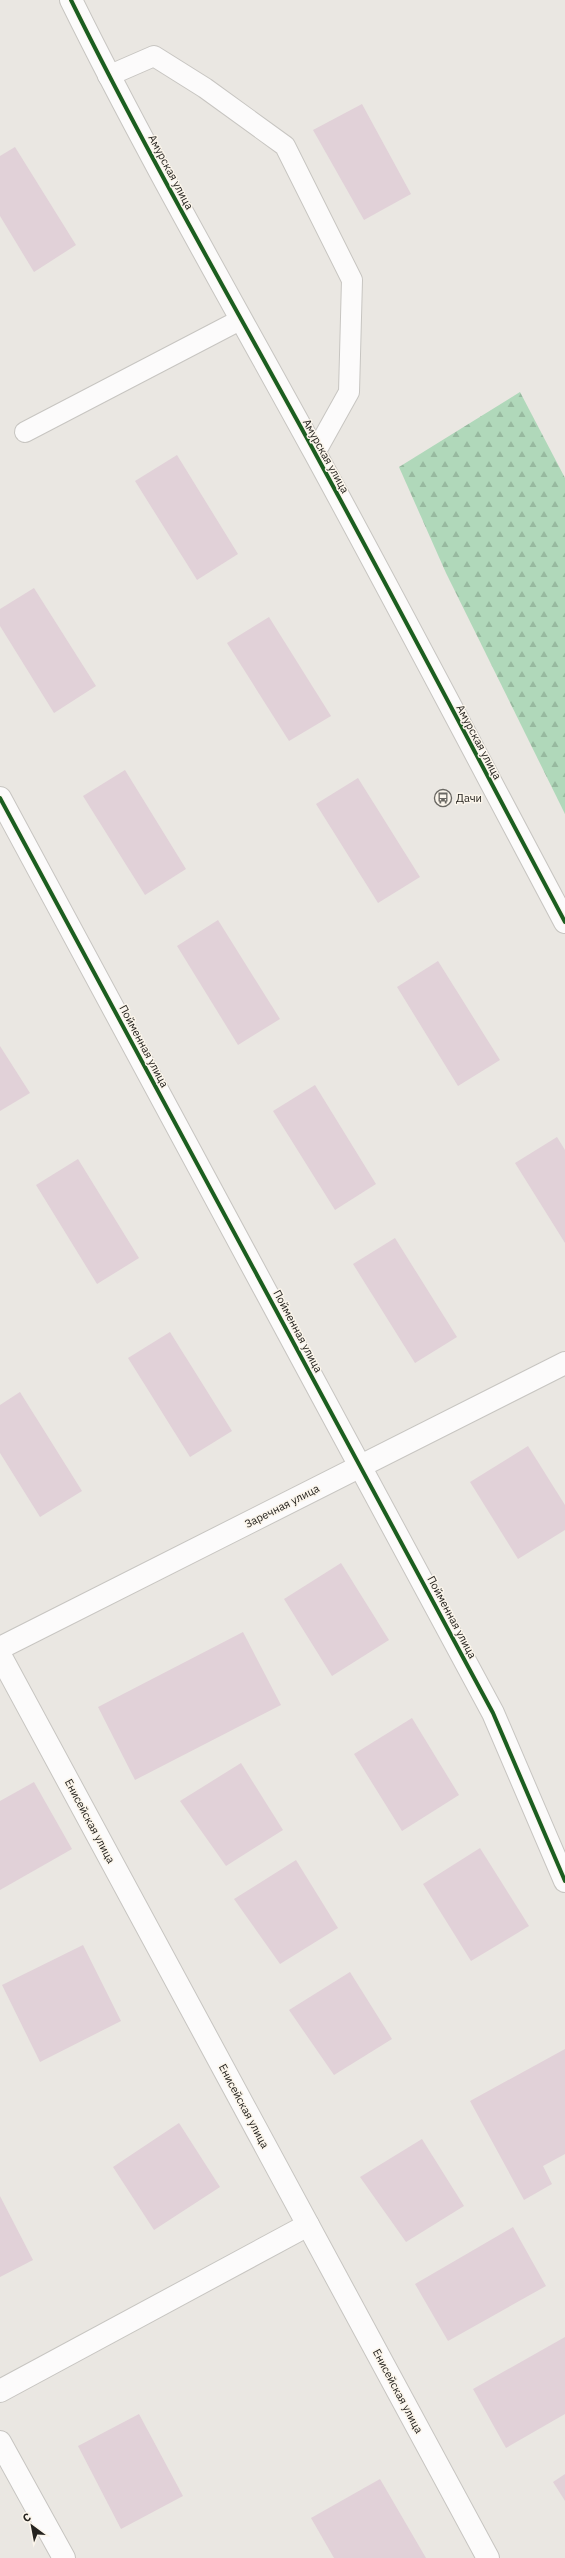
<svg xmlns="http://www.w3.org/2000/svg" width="565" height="2558" font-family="'IBM Plex Sans',sans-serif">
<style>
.forest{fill:url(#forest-firs)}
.building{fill:#e1d1d8}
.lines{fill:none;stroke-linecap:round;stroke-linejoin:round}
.lane-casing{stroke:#c7c5c1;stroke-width:22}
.street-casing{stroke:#c7c5c1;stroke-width:24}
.secondary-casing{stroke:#c7c5c1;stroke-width:24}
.lane{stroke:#fcfbfb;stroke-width:20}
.street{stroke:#fcfbfb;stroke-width:22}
.secondary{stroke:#fcfbfb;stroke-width:22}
.cycleway-casing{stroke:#fbf5eb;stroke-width:6}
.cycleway{stroke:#1b5e20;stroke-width:4}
.labels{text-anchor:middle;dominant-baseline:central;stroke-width:3;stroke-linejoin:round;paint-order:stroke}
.street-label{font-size:11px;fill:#25231f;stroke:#fbf5eb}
.poi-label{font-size:11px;fill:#25231f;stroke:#fbf5eb;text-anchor:start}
</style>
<defs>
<pattern id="forest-firs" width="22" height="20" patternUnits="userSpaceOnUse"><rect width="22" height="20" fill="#b0d8ba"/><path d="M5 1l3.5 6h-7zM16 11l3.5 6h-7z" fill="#97b99f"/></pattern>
</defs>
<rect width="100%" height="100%" fill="#eae7e2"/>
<path class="forest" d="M520 392 565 478V814L446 573 399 467Z"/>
<g class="building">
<path d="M362 104 411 194 364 220 313 130Z"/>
<path d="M15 147 76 245 34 272 0 216V156Z"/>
<path d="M177 455 238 554 197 580 135 481Z"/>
<path d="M34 588 96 686 54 713 0 626V609Z"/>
<path d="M269 617 331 716 289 741 227 643Z"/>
<path d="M125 770 186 869 145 895 83 796Z"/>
<path d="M358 778 420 877 378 903 316 804Z"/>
<path d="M218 920 280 1019 238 1045 177 946Z"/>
<path d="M438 961 500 1060 458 1086 397 987Z"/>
<path d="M0 1046 30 1093 0 1111Z"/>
<path d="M315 1085 376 1184 335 1210 273 1111Z"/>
<path d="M557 1137 565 1150V1243L515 1163Z"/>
<path d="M78 1159 139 1258 97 1284 36 1185Z"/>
<path d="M395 1238 457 1337 415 1363 353 1264Z"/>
<path d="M170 1332 232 1431 190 1457 128 1358Z"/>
<path d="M20 1392 82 1491 40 1517 0 1453V1405Z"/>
<path d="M528 1446 565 1505V1530L518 1559 470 1482Z"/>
<path d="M341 1563 389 1640 332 1676 284 1599Z"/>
<path d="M243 1632 281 1705 135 1780 98 1707Z"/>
<path d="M412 1718 459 1795 402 1831 354 1754Z"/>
<path d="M241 1763 283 1830 226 1866 180 1801Z"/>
<path d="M34 1782 72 1849 0 1890V1801Z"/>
<path d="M480 1848 529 1926 471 1961 423 1884Z"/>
<path d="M296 1860 338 1928 280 1964 234 1899Z"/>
<path d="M83 1945 121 2021 40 2062 2 1985Z"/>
<path d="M350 1972 392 2039 334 2075 289 2010Z"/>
<path d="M565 2049V2154L543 2166 552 2184 524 2200 470 2101Z"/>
<path d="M179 2123 220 2187 154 2230 113 2167Z"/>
<path d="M422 2139 464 2206 406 2242 360 2177Z"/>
<path d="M0 2196 33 2260 0 2277Z"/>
<path d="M513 2227 546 2286 448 2341 415 2284Z"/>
<path d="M565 2337V2414L506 2448 473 2389Z"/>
<path d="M139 2414 183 2496 121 2529 78 2446Z"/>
<path d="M565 2474V2501L553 2482Z"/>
<path d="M380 2479 426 2558H334L311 2518Z"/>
</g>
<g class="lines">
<g class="lane-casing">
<g id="lane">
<path d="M108 76 154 56 205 88 285 146 352 280 349 392 315 453"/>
<path d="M25 432 240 320"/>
</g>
</g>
<g class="street-casing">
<g id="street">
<path d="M0 798 493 1713 565 1881"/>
<path d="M0 1655 488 2558"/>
<path d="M0 2391 308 2225"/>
<path d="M0 2442 64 2558"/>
</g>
</g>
<g class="secondary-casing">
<g id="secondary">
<path d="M71 0C147 154 233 303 315 453 400 609 482 766 565 922"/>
<path d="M0 1648 565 1363"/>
</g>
</g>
<use href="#lane" class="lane"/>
<use href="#street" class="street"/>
<use href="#secondary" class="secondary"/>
<g class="cycleway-casing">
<g id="cycleway">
<path d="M71 0C147 154 233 303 315 453 400 609 482 766 565 922"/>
<path d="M0 798 493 1713 565 1881"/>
</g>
</g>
<use href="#cycleway" class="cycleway"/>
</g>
<defs>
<g id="bus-ring" transform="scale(0.9)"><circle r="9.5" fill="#fbf5eb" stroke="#6a6863" stroke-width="1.5"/><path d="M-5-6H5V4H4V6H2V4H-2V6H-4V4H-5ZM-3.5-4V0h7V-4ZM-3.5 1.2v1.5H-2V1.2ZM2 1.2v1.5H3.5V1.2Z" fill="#6a6863"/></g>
</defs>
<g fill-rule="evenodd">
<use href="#bus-ring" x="443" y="798"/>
</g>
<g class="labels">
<g class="street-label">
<text transform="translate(171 172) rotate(62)">Амурская улица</text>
<text transform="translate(326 456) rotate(61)">Амурская улица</text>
<text transform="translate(479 742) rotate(62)">Амурская улица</text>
<text transform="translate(144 1046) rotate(62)">Пойменная улица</text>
<text transform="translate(298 1331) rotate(62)">Пойменная улица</text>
<text transform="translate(282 1506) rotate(-27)">Заречная улица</text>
<text transform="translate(452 1617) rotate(62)">Пойменная улица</text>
<text transform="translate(90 1821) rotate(62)">Енисейская улица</text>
<text transform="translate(244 2106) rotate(62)">Енисейская улица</text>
<text transform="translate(398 2391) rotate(62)">Енисейская улица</text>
</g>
<g class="poi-label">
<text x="456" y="798">Дачи</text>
</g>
</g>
<g transform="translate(32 2526) rotate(328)" stroke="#fbf5eb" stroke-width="3" paint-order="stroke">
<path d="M0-3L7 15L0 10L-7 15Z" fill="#25231f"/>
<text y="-6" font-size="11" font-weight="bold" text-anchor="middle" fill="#25231f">С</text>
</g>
</svg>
